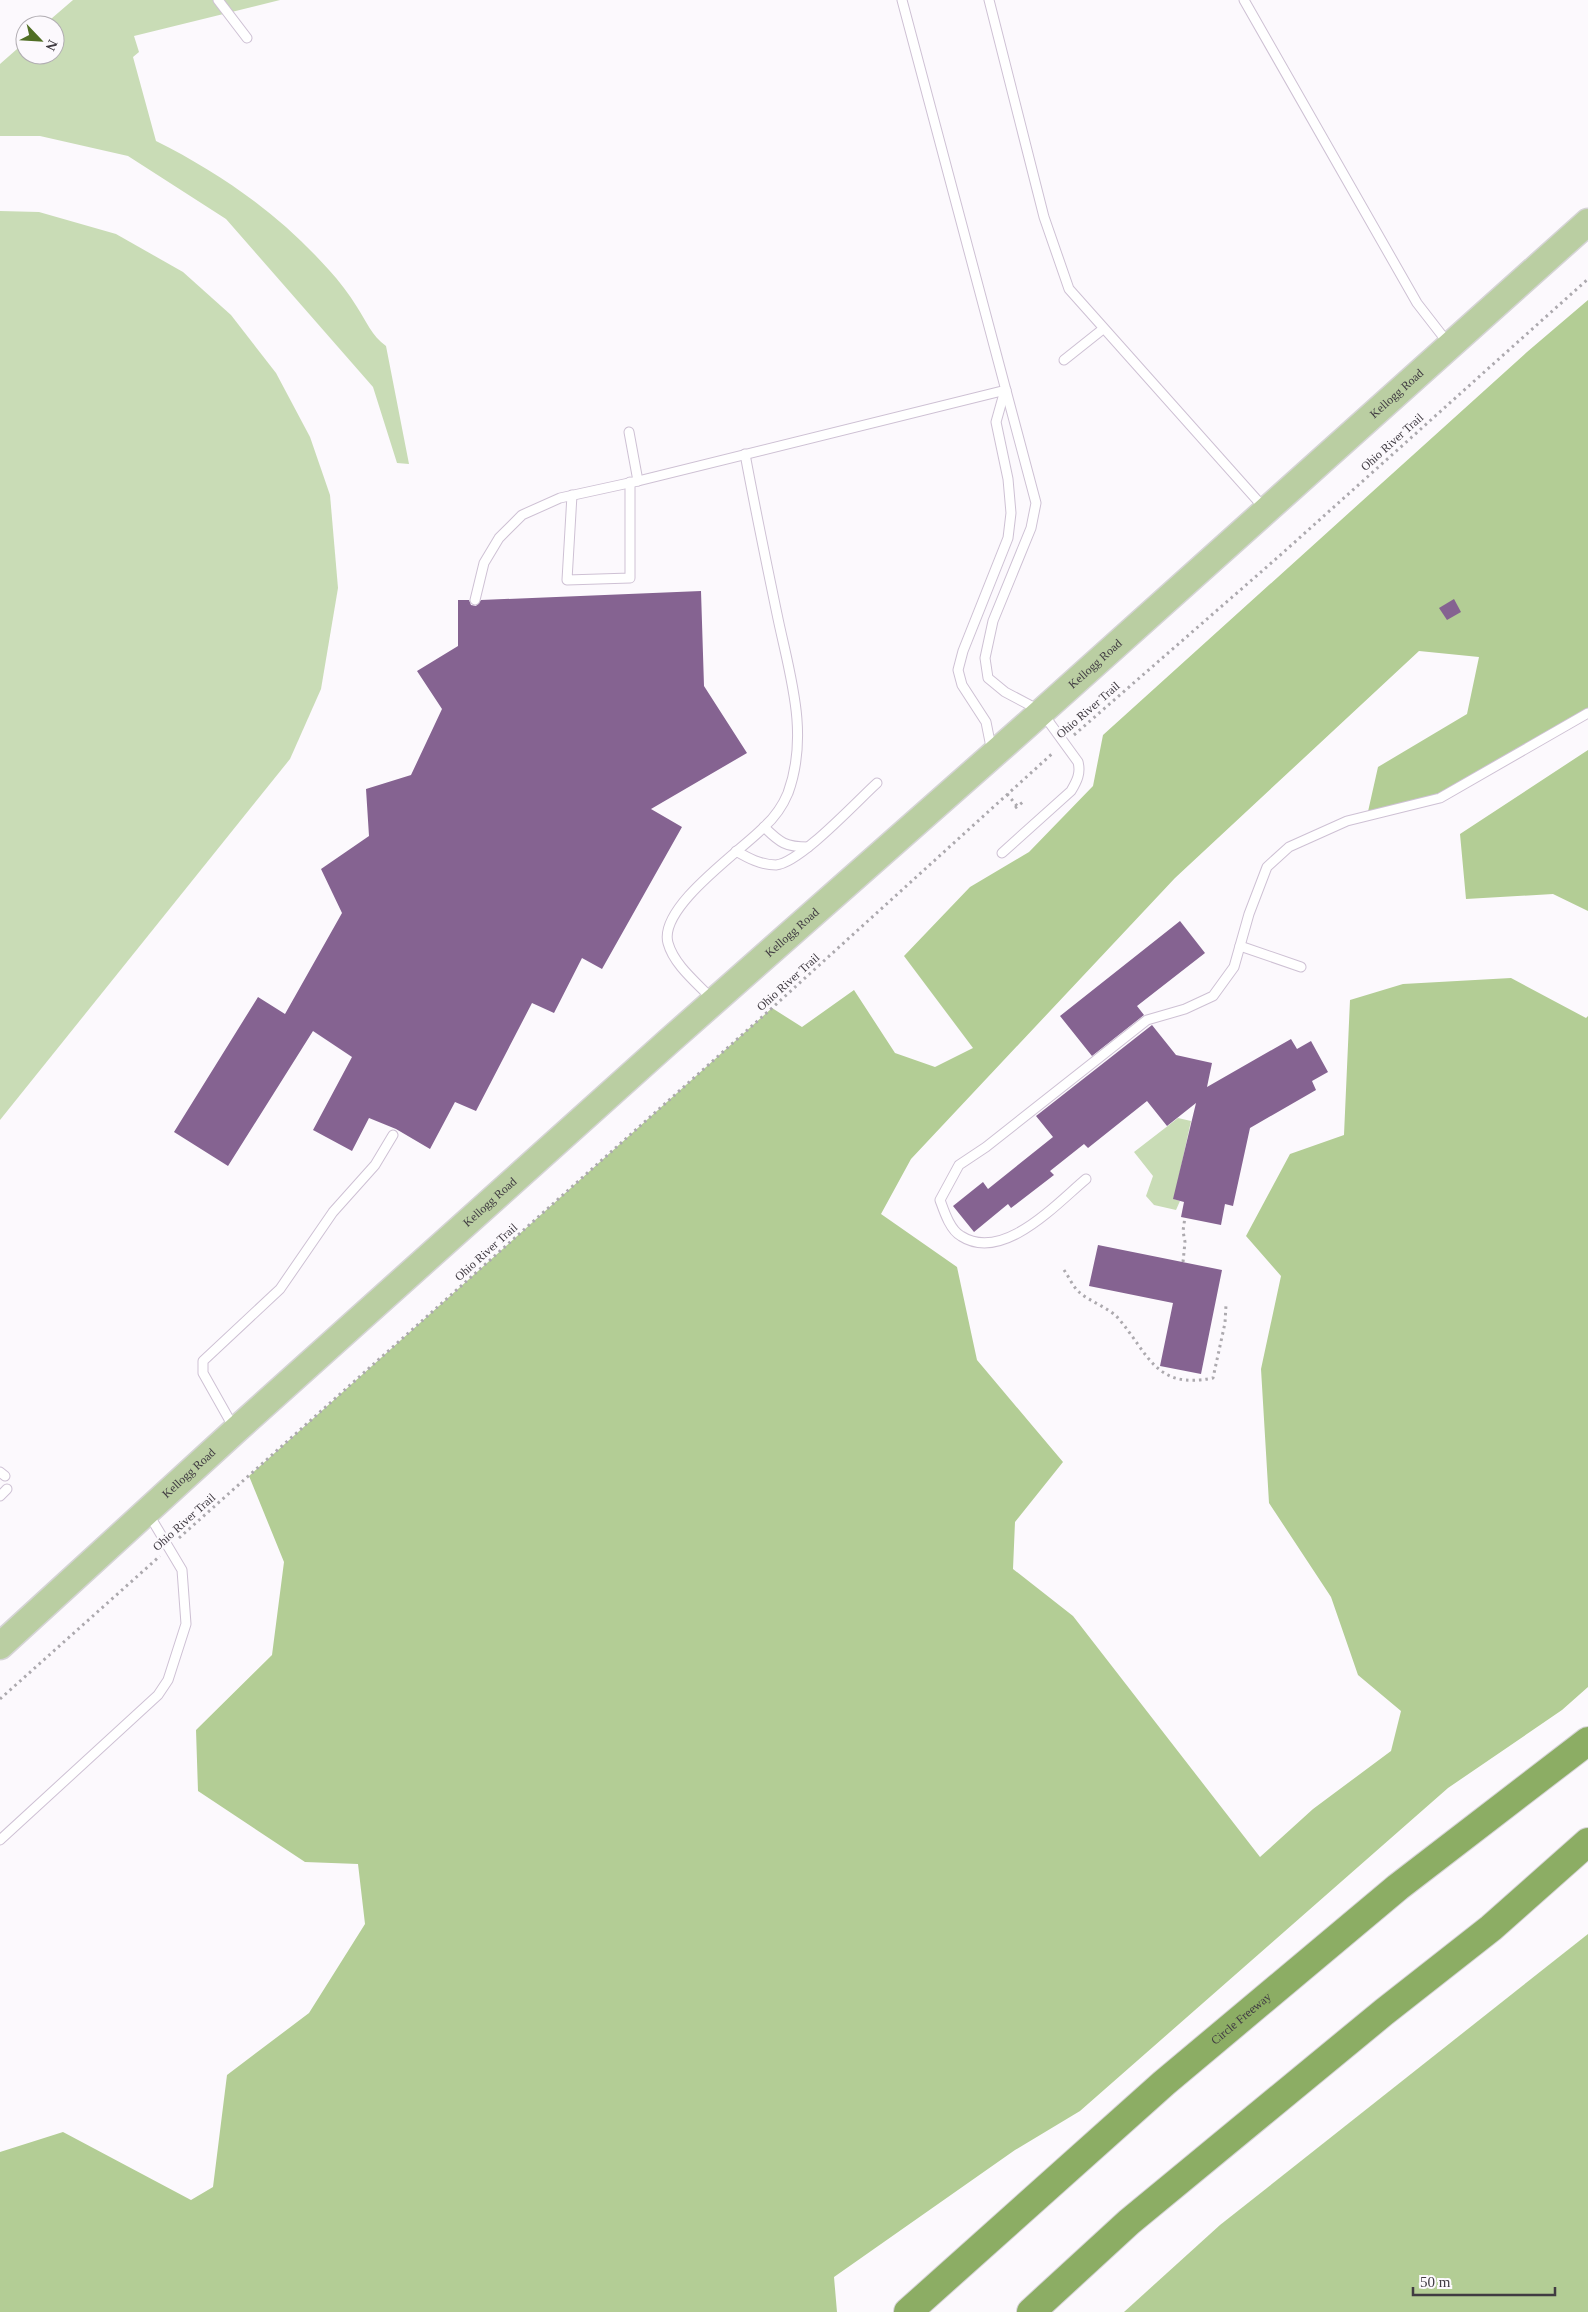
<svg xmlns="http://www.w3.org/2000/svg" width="1588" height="2312" font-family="Georgia,serif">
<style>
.green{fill:#c9dcb6}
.forest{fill:#b3cd95}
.building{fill:#856391}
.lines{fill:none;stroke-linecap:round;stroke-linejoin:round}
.service-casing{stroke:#cec1d4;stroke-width:11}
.primary-casing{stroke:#d5d4d5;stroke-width:29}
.motorway-casing{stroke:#d5d4d5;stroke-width:30}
.path{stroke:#aca9ae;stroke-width:3;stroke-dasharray:2.5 4;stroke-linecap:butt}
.service{stroke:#fff;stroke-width:9}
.primary{stroke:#bacea2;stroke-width:26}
.motorway{stroke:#8cad64;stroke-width:28}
.labels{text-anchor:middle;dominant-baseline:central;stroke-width:5;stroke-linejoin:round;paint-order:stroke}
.street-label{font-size:12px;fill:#403b42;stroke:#fcf9fd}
</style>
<rect width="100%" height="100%" fill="#fcf9fd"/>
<g class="green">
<path d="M73 0H280L134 36 139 52 133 57 156 141C222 174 280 215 329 270 339 281 349 294 357 307 366 321 372 336 386 346L409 464 397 463 373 387 226 219 128 156 40 136H0V64L25 42V55H55V25H44Z"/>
<path d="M0 211 39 212 116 234 183 272 231 315 276 373 310 437 330 495 338 588 321 689 290 759 0 1120Z"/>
<path d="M1178 1118 1191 1121 1174 1199 1180 1201 1176 1210 1154 1205 1146 1196 1153 1176 1134 1152Z"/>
</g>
<g class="forest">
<path d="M1588 300V713L1440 798 1367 816 1378 767 1467 714 1479 657 1419 651 1175 878 911 1159 881 1214 957 1267 977 1360 1063 1462 1015 1522 1013 1569 1073 1616 1260 1857 1313 1809 1391 1751 1401 1711 1358 1675 1331 1597 1269 1503 1261 1369 1281 1276 1246 1236 1290 1154 1344 1135 1350 1000 1403 984 1511 978 1586 1018 1588 1016V1687L1562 1710 1448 1788 1080 2111 1015 2150 834 2277 837 2312H0V2152L63 2132 191 2200 213 2187 227 2075 309 2013 365 1924 358 1864 305 1862 198 1791 196 1730 272 1655 284 1562 249 1476 772 1008 802 1027 854 990 895 1053 935 1067 973 1048 904 956 970 887 1029 852 1093 786 1103 735 1527 352Z"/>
<path d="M1588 750V911L1553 894 1466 899 1460 834Z"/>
<path d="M1588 1934V2312H1124L1220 2225Z"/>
</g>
<g class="building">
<path d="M701 591 704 686 747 753 651 809 682 827 602 969 582 958 554 1013 532 1003 476 1111 455 1102 430 1149 396 1129 369 1118 352 1151 313 1130 352 1057 313 1031 228 1166 174 1132 258 997 285 1014 342 913 321 869 369 836 366 789 411 775 442 709 417 671 458 646V600H469L471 605 476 606 481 600Z"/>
<path d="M1454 599 1461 612 1447 620 1439 608Z"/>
<path d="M1180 921 1205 953 1137 1006 1144 1015 1092 1056 1060 1016Z"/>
<path d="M1152 1025 1176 1055 1212 1063 1207 1087 1291 1039 1297 1049 1311 1041 1328 1072 1312 1081 1316 1090 1250 1128 1233 1206 1225 1204 1221 1225 1181 1217 1184 1202 1173 1199 1196 1103 1167 1126 1147 1101 1088 1148 1084 1144 1050 1171 1054 1175 1011 1208 1008 1204 974 1232 953 1206 983 1182 988 1189 1053 1137 1036 1116Z"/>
<path d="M1098 1245 1222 1270 1201 1374 1160 1366 1173 1303 1089 1286Z"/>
</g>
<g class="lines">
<g class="service-casing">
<g id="service">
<path d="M218 0 247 38"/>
<path d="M902 0 1036 503 1031 528 993 621 985 658 988 678 1005 692 1041 711 1078 762C1081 773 1077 781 1071 791L1002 853"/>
<path d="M989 0 1044 217 1069 289 1265 509"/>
<path d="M1244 0 1417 303 1448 343"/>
<path d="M1064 360 1103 329"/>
<path d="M629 432 638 481"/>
<path d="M572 495 567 580 630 578V482"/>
<path d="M475 600 484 563 499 538 522 515 560 498 638 481 1006 390"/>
<path d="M992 752 986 722 962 685 958 670 963 651 1008 538 1011 513 1008 479 996 422 1005 390"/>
<path d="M764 827C780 843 786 847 808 847"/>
<path d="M736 851C748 858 761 865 776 865 800 863 857 801 877 783"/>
<path d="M1240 946 1301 967"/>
<path d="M712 999C697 983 674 965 668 943 658 907 742 850 764 827 774 818 783 805 788 793 810 733 789 673 777 614 766 561 755 508 745 454"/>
<path d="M1086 1179C1056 1204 1003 1263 961 1236 950 1230 944 1211 940 1200L959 1165 986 1147 1147 1020 1185 1009 1213 996 1234 967 1249 914 1267 867 1289 847 1347 821 1440 798 1588 713"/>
<path d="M234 1428 203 1373V1361L280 1289 333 1212 375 1165 393 1135"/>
<path d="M0 1472 5 1476"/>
<path d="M0 1496 7 1489"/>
<path d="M0 1840 158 1695 168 1680 186 1624 182 1570 148 1513"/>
</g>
</g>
<g class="primary-casing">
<g id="primary">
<path id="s1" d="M0 1646 236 1430 668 1042 1028 724 1588 222"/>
</g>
</g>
<g class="motorway-casing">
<g id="motorway">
<path id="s2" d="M908 2312 1164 2083 1398 1887 1588 1741"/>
<path d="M1031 2312 1129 2222 1384 2012 1491 1928 1588 1842"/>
</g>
</g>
<g class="path">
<path d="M1074 735 1277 558 1588 279"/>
<path d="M1007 794 1018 807"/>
<path d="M1015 808 1023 802"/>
<path d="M1183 1262 1185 1242 1183 1231 1185 1217"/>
<path d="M1064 1270C1069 1277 1073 1287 1079 1292 1090 1302 1108 1307 1118 1318 1149 1354 1155 1390 1213 1378L1225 1323 1226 1305"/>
<path d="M179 1538 772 1008 1054 752"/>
<path d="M0 1699 160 1556"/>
</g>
<use href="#service" class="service"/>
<use href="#primary" class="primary"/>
<use href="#motorway" class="motorway"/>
</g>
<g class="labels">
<g class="street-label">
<text stroke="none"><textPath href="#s1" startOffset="1876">Kellogg Road</textPath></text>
<text transform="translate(1392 442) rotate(-42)">Ohio River Trail</text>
<text stroke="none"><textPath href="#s1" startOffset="1471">Kellogg Road</textPath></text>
<text transform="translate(1088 710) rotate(-41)">Ohio River Trail</text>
<text stroke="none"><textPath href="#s1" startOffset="1066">Kellogg Road</textPath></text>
<text transform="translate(788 982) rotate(-42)">Ohio River Trail</text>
<text stroke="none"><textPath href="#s1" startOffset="661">Kellogg Road</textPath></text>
<text transform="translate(486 1252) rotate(-42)">Ohio River Trail</text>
<text stroke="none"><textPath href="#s1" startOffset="256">Kellogg Road</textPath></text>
<text transform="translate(184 1522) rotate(-42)">Ohio River Trail</text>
<text stroke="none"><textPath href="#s2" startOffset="444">Circle Freeway</textPath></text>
</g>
</g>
<g transform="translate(40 40) rotate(115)"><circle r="24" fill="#fcf9fd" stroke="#b1adb2"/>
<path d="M0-4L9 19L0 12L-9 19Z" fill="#506e24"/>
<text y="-8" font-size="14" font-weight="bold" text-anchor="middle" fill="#403b42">N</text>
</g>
<path d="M1413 2287v8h142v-8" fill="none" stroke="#403b42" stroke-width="2.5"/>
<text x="1420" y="2287" font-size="15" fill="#403b42" stroke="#fcf9fd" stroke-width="4" paint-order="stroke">50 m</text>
</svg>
